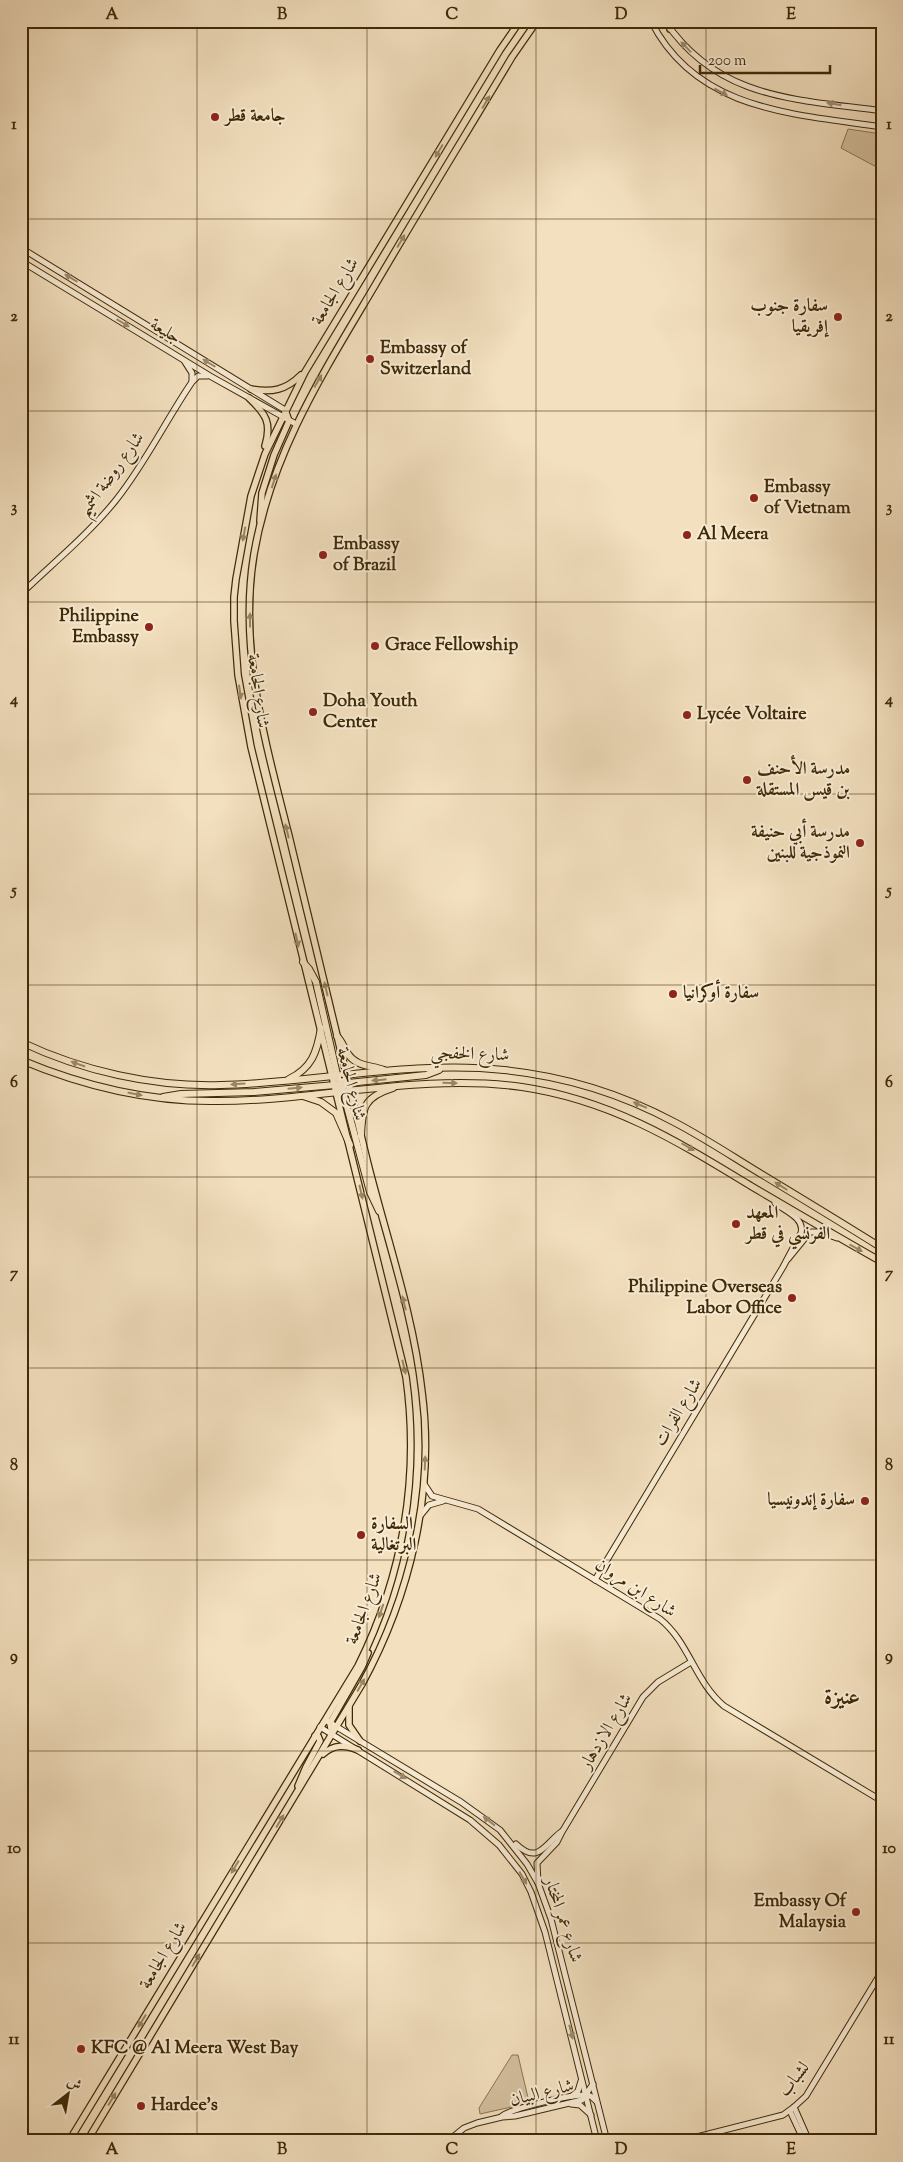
<svg xmlns="http://www.w3.org/2000/svg" width="903" height="2162" font-family="'Sorts Mill Goudy',Amiri,serif">
<style>
.green{fill:#d5c1a0;stroke:#8a7653}
.lines{fill:none;stroke-linecap:round;stroke-linejoin:round}
.secondary-casing{stroke:#402a06;stroke-width:7}
.primary-casing{stroke:#402a06;stroke-width:8}
.highway-casing{stroke:#402a06;stroke-width:8}
.secondary{stroke:#f7ebd5;stroke-width:5}
.primary{stroke:#f3e0bf;stroke-width:5.5}
.highway{stroke:#f3e0bf;stroke-width:6}
.oneway{fill:#9c8a6e}
.oneway2{fill:#9a8562}
.grid{fill:none;stroke:#402a06;stroke-width:1;stroke-opacity:0.55}
.poi-dot{fill:#8f2418;stroke:#f7ebd5;stroke-width:2}
.labels{text-anchor:middle;dominant-baseline:central;stroke-width:4;stroke-linejoin:round;paint-order:stroke}
.poi-label{font-size:18px;font-weight:bold;fill:#402a06;stroke:#f7ebd5;text-anchor:start}
.street-label{font-size:18px;fill:#402a06;stroke:#f7ebd5}
.district-label{font-size:22px;font-weight:bold;fill:#402a06;stroke:#f7ebd5}
.neatline{fill:none;stroke:#402a06;stroke-width:2}
.grid-label{font-size:16px;text-anchor:middle;font-weight:bold;fill:#402a06}
</style>
<rect width="100%" height="100%" fill="#f3e0bf"/>
<filter id="stains"><feTurbulence type="fractalNoise" baseFrequency=".004" numOctaves="4"/><feColorMatrix values="0 0 0 0 .2 0 0 0 0 .09 0 0 0 0 .02 0 0 0 .5 -.17"/></filter>
<radialGradient id="worn" r=".72"><stop offset=".6" stop-color="#630" stop-opacity="0"/><stop offset="1" stop-color="#630" stop-opacity=".3"/></radialGradient>
<g class="green">
<path d="M848 129 882 134V170L841 148Z"/>
<path d="M512 2055H518L528 2098 525 2104 480 2114 479 2108Z"/>
</g>
<g class="lines">
<g class="secondary-casing">
<g id="secondary">
<path d="M651 21C696 111 794 114 882 127"/>
<path d="M665 21C718 100 797 99 882 111"/>
<path d="M21 248 285 410"/>
<path d="M21 261 210 376 296 424"/>
<path d="M185 362 192 373V381"/>
<path d="M21 594C53 563 88 535 116 500 145 464 166 420 192 382L198 376H207"/>
<path d="M788 1259 810 1232H820L837 1238"/>
<path d="M424 1484 432 1496 478 1509 660 1619C689 1642 695 1682 724 1706L882 1801"/>
<path d="M420 1516 429 1505 443 1501"/>
<path d="M595 1580 783 1267 801 1233C805 1218 785 1211 775 1203"/>
<path d="M327 1721 461 1802 500 1830 527 1864 538 1883 551 1919 607 2141"/>
<path d="M320 1727 470 1820 499 1845 522 1874 531 1892 545 1932 597 2141"/>
<path d="M516 1844C538 1865 544 1845 561 1832"/>
<path d="M538 1883 537 1863 557 1842 562 1832 643 1697 658 1682 691 1662"/>
<path d="M572 2096 578 2091 581 2081"/>
<path d="M571 2104 580 2105 591 2115"/>
<path d="M794 2107 809 2141"/>
<path d="M790 2111 804 2141"/>
<path d="M502 2116C513 2108 573 2094 586 2095 591 2095 593 2098 596 2101"/>
<path d="M448 2141 464 2128 477 2123 502 2117 515 2116 582 2100 593 2084"/>
<path d="M681 2141 783 2115 794 2107 806 2096 882 1971"/>
</g>
</g>
<g class="primary-casing">
<g id="primary">
<path d="M669 21 670 29"/>
<path d="M251 389C272 393 286 390 301 375"/>
<path d="M249 398C266 414 272 423 265 446"/>
<path d="M260 521 262 493 274 455 289 421 285 410"/>
<path d="M349 1707V1725L360 1741"/>
<path d="M332 1734 330 1723 362 1667 368 1653"/>
<path d="M323 1754C334 1744 345 1745 358 1750"/>
<path d="M298 1786 306 1767 320 1741 318 1736H315"/>
<path d="M69 2141 358 1666C403 1576 420 1477 406 1377L251 747 238 675 234 621V597L236 579 251 496 265 454 305 372 500 50 520 21"/>
<path d="M87 2141 362 1684C410 1596 435 1492 422 1392 413 1312 385 1234 366 1156 340 1049 315 942 289 836 266 744 238 650 254 554 271 454 323 373 374 287 419 210 466 134 512 57L537 21"/>
</g>
</g>
<g class="highway-casing">
<g id="highway">
<path d="M303 962 309 969 316 982 338 1079"/>
<path d="M337 1036C342 1041 344 1048 348 1054 357 1067 370 1065 384 1070"/>
<path d="M21 1042C82 1071 153 1087 221 1085 315 1083 410 1060 504 1070 563 1076 622 1094 674 1122 701 1136 727 1153 753 1169 796 1195 839 1221 882 1248"/>
<path d="M21 1060C83 1086 149 1102 217 1101 319 1101 419 1073 522 1087 611 1100 677 1141 751 1186 795 1212 838 1237 882 1262"/>
<path d="M289 1079C312 1068 317 1052 321 1028"/>
<path d="M340 1088 348 1083 426 1075 439 1070"/>
<path d="M342 1088 370 1192 379 1211"/>
<path d="M303 1096 321 1102 336 1113 350 1145"/>
<path d="M163 1097 181 1094 254 1092 335 1085 341 1083 346 1075"/>
<path d="M361 1136C362 1107 364 1097 393 1088"/>
</g>
</g>
<use href="#secondary" class="secondary"/>
<use href="#primary" class="primary"/>
<use href="#highway" class="highway"/>
</g>
<defs><path id="oneway-solid" d="M-6-.8H1V-3.2L6.5 0L1 3.2V.8H-6Z" transform="scale(1.25)"/></defs>
<g class="oneway">
<use href="#oneway-solid" transform="translate(686 47) rotate(-134)"/>
<use href="#oneway-solid" transform="translate(721 92) rotate(28)"/>
<use href="#oneway-solid" transform="translate(834 104) rotate(-171)"/>
<use href="#oneway-solid" transform="translate(71 278) rotate(-149)"/>
<use href="#oneway-solid" transform="translate(123 323) rotate(31)"/>
<use href="#oneway-solid" transform="translate(209 363) rotate(-149)"/>
<use href="#oneway-solid" transform="translate(400 1775) rotate(31)"/>
<use href="#oneway-solid" transform="translate(489 1821) rotate(-142)"/>
<use href="#oneway-solid" transform="translate(523 1878) rotate(60)"/>
<use href="#oneway-solid" transform="translate(571 2032) rotate(76)"/>
</g>
<g class="oneway2">
<use href="#oneway-solid" transform="translate(486 102) rotate(-59)"/>
<use href="#oneway-solid" transform="translate(439 151) rotate(121)"/>
<use href="#oneway-solid" transform="translate(401 241) rotate(-59)"/>
<use href="#oneway-solid" transform="translate(318 381) rotate(-60)"/>
<use href="#oneway-solid" transform="translate(274 481) rotate(-72)"/>
<use href="#oneway-solid" transform="translate(244 534) rotate(100)"/>
<use href="#oneway-solid" transform="translate(250 620) rotate(-90)"/>
<use href="#oneway-solid" transform="translate(240 692) rotate(82)"/>
<use href="#oneway-solid" transform="translate(287 831) rotate(-104)"/>
<use href="#oneway-solid" transform="translate(297 940) rotate(77)"/>
<use href="#oneway-solid" transform="translate(326 989) rotate(-103)"/>
<use href="#oneway-solid" transform="translate(78 1064) rotate(-161)"/>
<use href="#oneway-solid" transform="translate(379 1080) rotate(174)"/>
<use href="#oneway-solid" transform="translate(450 1083) rotate(1)"/>
<use href="#oneway-solid" transform="translate(238 1084) rotate(176)"/>
<use href="#oneway-solid" transform="translate(295 1088) rotate(-5)"/>
<use href="#oneway-solid" transform="translate(135 1094) rotate(11)"/>
<use href="#oneway-solid" transform="translate(640 1105) rotate(-157)"/>
<use href="#oneway-solid" transform="translate(688 1147) rotate(30)"/>
<use href="#oneway-solid" transform="translate(781 1186) rotate(-148)"/>
<use href="#oneway-solid" transform="translate(361 1192) rotate(77)"/>
<use href="#oneway-solid" transform="translate(856 1248) rotate(29)"/>
<use href="#oneway-solid" transform="translate(404 1303) rotate(-104)"/>
<use href="#oneway-solid" transform="translate(404 1367) rotate(77)"/>
<use href="#oneway-solid" transform="translate(425 1463) rotate(-88)"/>
<use href="#oneway-solid" transform="translate(381 1611) rotate(109)"/>
<use href="#oneway-solid" transform="translate(361 1685) rotate(-60)"/>
<use href="#oneway-solid" transform="translate(280 1821) rotate(-59)"/>
<use href="#oneway-solid" transform="translate(235 1867) rotate(121)"/>
<use href="#oneway-solid" transform="translate(196 1960) rotate(-59)"/>
<use href="#oneway-solid" transform="translate(142 2021) rotate(122)"/>
<use href="#oneway-solid" transform="translate(112 2099) rotate(-59)"/>
</g>
<path class="grid" d="M197 21V2141M367 21V2141M536 21V2141M706 21V2141M21 219H882M21 411H882M21 602H882M21 794H882M21 985H882M21 1177H882M21 1368H882M21 1560H882M21 1751H882M21 1943H882"/>
<g class="poi-dot">
<circle cx="215" cy="117" r="5"/>
<circle cx="838" cy="317" r="5"/>
<circle cx="370" cy="359" r="5"/>
<circle cx="754" cy="498" r="5"/>
<circle cx="687" cy="535" r="5"/>
<circle cx="323" cy="555" r="5"/>
<circle cx="149" cy="627" r="5"/>
<circle cx="375" cy="646" r="5"/>
<circle cx="313" cy="712" r="5"/>
<circle cx="687" cy="715" r="5"/>
<circle cx="747" cy="780" r="5"/>
<circle cx="860" cy="843" r="5"/>
<circle cx="673" cy="994" r="5"/>
<circle cx="736" cy="1224" r="5"/>
<circle cx="792" cy="1298" r="5"/>
<circle cx="865" cy="1501" r="5"/>
<circle cx="361" cy="1535" r="5"/>
<circle cx="856" cy="1912" r="5"/>
<circle cx="81" cy="2049" r="5"/>
<circle cx="141" cy="2106" r="5"/>
</g>
<g class="labels">
<g class="poi-label">
<text x="225" y="117">جامعة قطر</text>
<text x="828" y="307" text-anchor="end">سفارة جنوب<tspan x="828" dy="21">إفريقيا</tspan></text>
<text x="380" y="349">Embassy of<tspan x="380" dy="21">Switzerland</tspan></text>
<text x="764" y="488">Embassy<tspan x="764" dy="21">of Vietnam</tspan></text>
<text x="697" y="535">Al Meera</text>
<text x="333" y="545">Embassy<tspan x="333" dy="21">of Brazil</tspan></text>
<text x="139" y="617" text-anchor="end">Philippine<tspan x="139" dy="21">Embassy</tspan></text>
<text x="385" y="646">Grace Fellowship</text>
<text x="323" y="702">Doha Youth<tspan x="323" dy="21">Center</tspan></text>
<text x="697" y="715">Lycée Voltaire</text>
<text x="757" y="770">مدرسة الأحنف<tspan x="757" dy="21">بن قيس المستقلة</tspan></text>
<text x="850" y="833" text-anchor="end">مدرسة أبي حنيفة<tspan x="850" dy="21">النموذجية للبنين</tspan></text>
<text x="683" y="994">سفارة أوكرانيا</text>
<text x="746" y="1214">المعهد<tspan x="746" dy="21">الفرنسي في قطر</tspan></text>
<text x="782" y="1288" text-anchor="end">Philippine Overseas<tspan x="782" dy="21">Labor Office</tspan></text>
<text x="855" y="1501" text-anchor="end">سفارة إندونيسيا</text>
<text x="371" y="1525">السفارة<tspan x="371" dy="21">البرتغالية</tspan></text>
<text x="846" y="1902" text-anchor="end">Embassy Of<tspan x="846" dy="21">Malaysia</tspan></text>
<text x="91" y="2049">KFC @ Al Meera West Bay</text>
<text x="151" y="2106">Hardee's</text>
</g>
<g class="street-label">
<text transform="translate(336 292) rotate(-59)">شارع الجامعة</text>
<text transform="translate(165 332) rotate(31)">جليعة</text>
<text transform="translate(112 475) rotate(-54)">شارع روضة اشميم</text>
<text transform="translate(257 691) rotate(82)">شارع الجامعة</text>
<text transform="translate(470 1055) rotate(2)">شارع الخفجي</text>
<text transform="translate(350 1084) rotate(76)">شارع الجامعة</text>
<text transform="translate(679 1413) rotate(-59)">شارع الفرات</text>
<text transform="translate(635 1589) rotate(33)">شارع ابن مروان</text>
<text transform="translate(365 1609) rotate(-70)">شارع الجامعة</text>
<text transform="translate(607 1732) rotate(-59)">شارع الازدهار</text>
<text transform="translate(562 1920) rotate(72)">شارع عمر المختار</text>
<text transform="translate(164 1956) rotate(-59)">شارع الجامعة</text>
<text transform="translate(795 2080) rotate(-52)">لشباب</text>
<text transform="translate(542 2094) rotate(-14)">شارع البيان</text>
</g>
<g class="district-label">
<text x="842" y="1699">عنيزة</text>
</g>
</g>
<rect width="903" height="2162" fill="none" stroke="#f3e0bf" stroke-width="55"/>
<g transform="translate(68 2094) rotate(31)" stroke="#f7ebd5" stroke-width="4" paint-order="stroke">
<path d="M0-4L9 19L0 12L-9 19Z" fill="#402a06"/>
<text y="-8" font-size="14" font-weight="bold" text-anchor="middle" fill="#402a06">ش</text>
</g>
<path d="M700 65v8h130v-8" fill="none" stroke="#402a06" stroke-width="2.5"/>
<text x="708" y="65" font-size="15" fill="#402a06" stroke="#f7ebd5" stroke-width="4" paint-order="stroke">200 m</text>
<rect x="28" y="28" width="848" height="2106" class="neatline"/>
<g class="grid-label">
<text x="112" y="19">A</text>
<text x="282" y="19">B</text>
<text x="452" y="19">C</text>
<text x="621" y="19">D</text>
<text x="791" y="19">E</text>
<text x="14" y="129">1</text>
<text x="889" y="129">1</text>
<text x="14" y="321">2</text>
<text x="889" y="321">2</text>
<text x="14" y="512">3</text>
<text x="889" y="512">3</text>
<text x="14" y="704">4</text>
<text x="889" y="704">4</text>
<text x="14" y="895">5</text>
<text x="889" y="895">5</text>
<text x="14" y="1087">6</text>
<text x="889" y="1087">6</text>
<text x="14" y="1278">7</text>
<text x="889" y="1278">7</text>
<text x="14" y="1470">8</text>
<text x="889" y="1470">8</text>
<text x="14" y="1661">9</text>
<text x="889" y="1661">9</text>
<text x="14" y="1853">10</text>
<text x="889" y="1853">10</text>
<text x="14" y="2044">11</text>
<text x="889" y="2044">11</text>
<text x="112" y="2154">A</text>
<text x="282" y="2154">B</text>
<text x="452" y="2154">C</text>
<text x="621" y="2154">D</text>
<text x="791" y="2154">E</text>
</g>
<rect width="100%" height="100%" filter="url(#stains)"/>
<rect width="100%" height="100%" fill="url(#worn)"/>
</svg>
